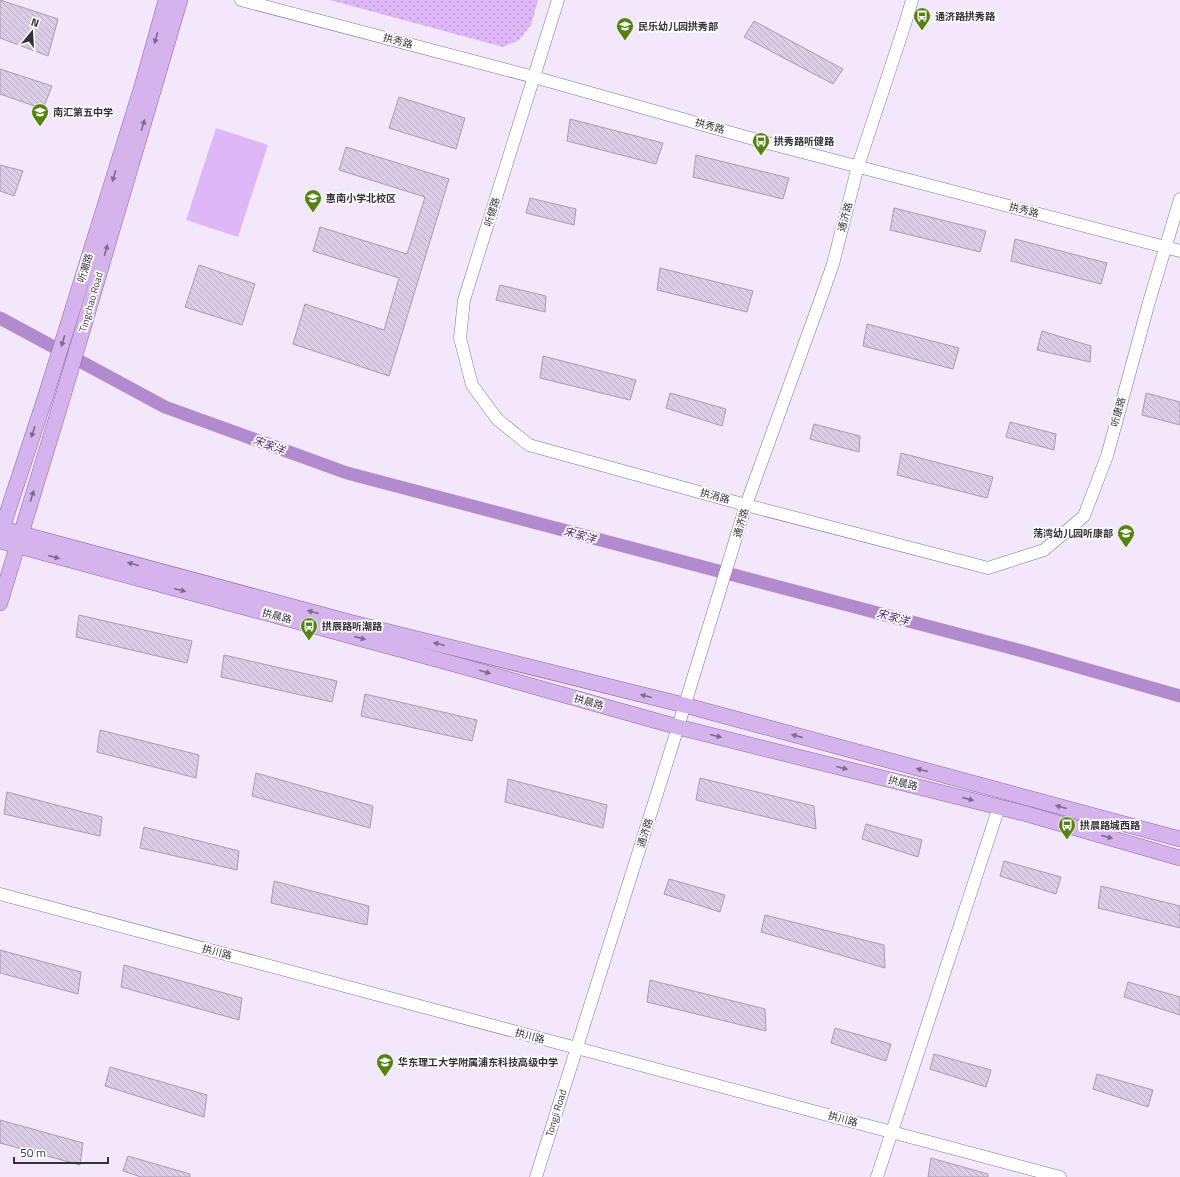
<svg xmlns="http://www.w3.org/2000/svg" width="1180" height="1177" font-family="'Titillium Web','Noto Sans SC',sans-serif">
<style>
.green{fill:url(#green-dots)}
.pitch{fill:#ddb7f8}
.lines{fill:none;stroke-linecap:round;stroke-linejoin:round}
.canal{stroke:#b28ace;stroke-width:13}
.building{fill:url(#building-back-hatch);stroke:#a99bb3}
.minor-casing{stroke:#82758c;stroke-width:13}
.major-casing{stroke:#8b64a5;stroke-width:16}
.minor{stroke:#fff;stroke-width:12}
.major{stroke:#d5b3ec;stroke-width:15}
.oneway{fill:#7d6b8a}
.labels{text-anchor:middle;dominant-baseline:central;stroke-width:3.5;stroke-linejoin:round;paint-order:stroke}
.poi-label{font-size:10px;font-weight:bold;fill:#35303a;stroke:#fff;text-anchor:start}
.street-label{font-size:10px;fill:#35303a;stroke:#fff}
.water-label{font-size:11px;font-style:italic;fill:#562273;stroke:#fff}
</style>
<defs>
<pattern id="green-dots" width="8" height="8" patternUnits="userSpaceOnUse"><rect width="8" height="8" fill="#ddb7f8"/><path d="M2 2h.1M6 6h.1" fill="none" stroke="#b495ca" stroke-width="1.8" stroke-linecap="round"/></pattern>
<pattern id="building-back-hatch" width="6" height="6" patternUnits="userSpaceOnUse"><rect width="6" height="6" fill="#dbcde6"/><path d="M-1 5l2 2M0 0l6 6M5-1l2 2" fill="none" stroke="#bdb0c6"/></pattern>
</defs>
<rect width="100%" height="100%" fill="#f2e7fb"/>
<path class="green" d="M330 0H538L531 25 519 40 503 47Z"/>
<path class="pitch" d="M216 128 268 145 238 237 186 220Z"/>
<g class="lines">
<path class="canal" d="M0 318 165 407 347 473 1026 652 1180 696"/>
</g>
<g class="building">
<path d="M0 0 58 19 48 56 0 38Z"/>
<path d="M754 21 843 69 833 84 744 37Z"/>
<path d="M0 69 52 86 43 109 0 94Z"/>
<path d="M399 97 465 118 456 149 389 128Z"/>
<path d="M570 119 663 143 656 164 567 141Z"/>
<path d="M346 147 449 179 389 376 293 344 305 304 384 330 399 278 313 251 320 227 407 254 425 197 339 170Z"/>
<path d="M696 155 789 178 783 199 693 177Z"/>
<path d="M0 165 23 171 14 196 0 191Z"/>
<path d="M530 198 576 209 574 225 526 213Z"/>
<path d="M894 208 986 231 980 252 890 230Z"/>
<path d="M1015 239 1107 263 1101 284 1011 261Z"/>
<path d="M199 265 255 284 242 325 185 307Z"/>
<path d="M660 268 753 291 747 312 657 290Z"/>
<path d="M500 285 546 296 545 312 496 300Z"/>
<path d="M867 324 959 348 953 369 863 346Z"/>
<path d="M1042 331 1091 346 1090 362 1037 350Z"/>
<path d="M543 356 636 380 630 400 540 378Z"/>
<path d="M670 393 726 409 722 426 666 408Z"/>
<path d="M1146 393 1180 402V425L1142 415Z"/>
<path d="M1010 422 1056 434 1054 450 1006 437Z"/>
<path d="M814 424 860 436 859 452 810 439Z"/>
<path d="M901 453 993 477 987 498 897 475Z"/>
<path d="M79 615 192 641 187 663 76 637Z"/>
<path d="M224 655 337 681 332 702 221 677Z"/>
<path d="M365 694 477 720 472 741 361 716Z"/>
<path d="M100 730 199 755 196 778 97 752Z"/>
<path d="M256 773 373 806 370 828 252 796Z"/>
<path d="M700 778 814 806 816 829 696 800Z"/>
<path d="M508 779 607 805 603 828 505 802Z"/>
<path d="M7 792 102 817 100 836 4 814Z"/>
<path d="M866 824 922 840 918 857 862 839Z"/>
<path d="M144 827 239 851 237 870 140 848Z"/>
<path d="M1004 861 1061 877 1056 894 1000 876Z"/>
<path d="M669 879 725 895 720 912 664 894Z"/>
<path d="M274 881 369 906 367 925 271 903Z"/>
<path d="M1101 886 1180 906V928L1098 908Z"/>
<path d="M765 915 884 945 885 968 761 932Z"/>
<path d="M0 950 81 972 78 994 0 973Z"/>
<path d="M124 965 242 998 239 1020 121 987Z"/>
<path d="M650 980 765 1009 766 1031 647 1002Z"/>
<path d="M1128 982 1180 997V1015L1124 997Z"/>
<path d="M835 1028 891 1044 886 1061 831 1043Z"/>
<path d="M934 1054 991 1070 986 1087 930 1069Z"/>
<path d="M110 1067 207 1095 204 1117 105 1086Z"/>
<path d="M1097 1074 1153 1090 1148 1107 1093 1089Z"/>
<path d="M0 1120 83 1143 80 1165 0 1143Z"/>
<path d="M128 1156 190 1174V1177H141L123 1171Z"/>
<path d="M931 1158 988 1174V1177H928Z"/>
</g>
<g class="lines">
<g class="minor-casing">
<g id="minor">
<path d="M241 0 534 77 764 142 1180 251"/>
<path d="M558 0 464 300 460 338 472 385 497 419 529 445 746 505 988 568 1044 550 1084 516 1107 456 1149 302 1180 199"/>
<path d="M0 894 1060 1177"/>
<path d="M536 1177 678 727 746 505 820 301 833 264 858 166 905 24 912 0"/>
<path d="M877 1177 999 807"/>
</g>
</g>
<g class="major-casing">
<g id="major">
<path d="M0 528 353 623 684 705 1180 839"/>
<path d="M0 535 46 395 142 86 166 0"/>
<path d="M0 541 454 664 678 727 1027 814 1180 858"/>
<path d="M0 603 61 403 180 0"/>
</g>
</g>
<use href="#minor" class="minor"/>
<use href="#major" class="major"/>
</g>
<defs><path id="oneway-solid" d="M-6-.8H1V-3.2L6.5 0L1 3.2V.8H-6Z"/></defs>
<g class="oneway">
<use href="#oneway-solid" transform="translate(156 38) rotate(105)"/>
<use href="#oneway-solid" transform="translate(143 125) rotate(-74)"/>
<use href="#oneway-solid" transform="translate(114 176) rotate(107)"/>
<use href="#oneway-solid" transform="translate(106 250) rotate(-74)"/>
<use href="#oneway-solid" transform="translate(63 341) rotate(107)"/>
<use href="#oneway-solid" transform="translate(33 432) rotate(108)"/>
<use href="#oneway-solid" transform="translate(32 496) rotate(-73)"/>
<use href="#oneway-solid" transform="translate(54 557) rotate(15)"/>
<use href="#oneway-solid" transform="translate(133 564) rotate(-165)"/>
<use href="#oneway-solid" transform="translate(180 590) rotate(15)"/>
<use href="#oneway-solid" transform="translate(313 612) rotate(-165)"/>
<use href="#oneway-solid" transform="translate(360 638) rotate(15)"/>
<use href="#oneway-solid" transform="translate(439 644) rotate(-166)"/>
<use href="#oneway-solid" transform="translate(485 672) rotate(16)"/>
<use href="#oneway-solid" transform="translate(646 696) rotate(-166)"/>
<use href="#oneway-solid" transform="translate(716 736) rotate(14)"/>
<use href="#oneway-solid" transform="translate(797 736) rotate(-165)"/>
<use href="#oneway-solid" transform="translate(842 768) rotate(14)"/>
<use href="#oneway-solid" transform="translate(922 770) rotate(-165)"/>
<use href="#oneway-solid" transform="translate(968 799) rotate(14)"/>
<use href="#oneway-solid" transform="translate(1061 807) rotate(-165)"/>
<use href="#oneway-solid" transform="translate(1107 837) rotate(16)"/>
</g>
<defs>
<g id="bus-pin" transform="scale(0.9)"><path d="M0 17L-7.5 6A9.5 9.5 0 1 1 7.5 6Z" fill="#558313" stroke="#fff"/><path d="M-5-6H5V4H4V6H2V4H-2V6H-4V4H-5ZM-3.5-4V0h7V-4ZM-3.5 1.2v1.5H-2V1.2ZM2 1.2v1.5H3.5V1.2Z" fill="#fff"/></g>
<g id="school-pin" transform="scale(0.9)"><path d="M0 17L-7.5 6A9.5 9.5 0 1 1 7.5 6Z" fill="#558313" stroke="#fff"/><path d="M0-5L7-2L0 1L-7-2ZM-4 1L0 2.5L4 1V4Q0 6-4 4Z" fill="#fff"/></g>
</defs>
<g fill-rule="evenodd">
<use href="#bus-pin" x="922" y="16"/>
<use href="#school-pin" x="625" y="26"/>
<use href="#school-pin" x="40" y="112"/>
<use href="#bus-pin" x="761" y="141"/>
<use href="#school-pin" x="313" y="198"/>
<use href="#school-pin" x="1126" y="533"/>
<use href="#bus-pin" x="309" y="626"/>
<use href="#bus-pin" x="1067" y="825"/>
<use href="#school-pin" x="385" y="1062"/>
</g>
<g class="labels">
<g class="poi-label">
<text x="935" y="16">通济路拱秀路</text>
<text x="638" y="26">民乐幼儿园拱秀部</text>
<text x="53" y="112">南汇第五中学</text>
<text x="774" y="141">拱秀路听健路</text>
<text x="326" y="198">惠南小学北校区</text>
<text x="1113" y="533" text-anchor="end">荡湾幼儿园听康部</text>
<text x="322" y="626">拱辰路听潮路</text>
<text x="1080" y="825">拱晨路城西路</text>
<text x="398" y="1062">华东理工大学附属浦东科技高级中学</text>
</g>
<g class="street-label">
<text transform="translate(398 41) rotate(15)">拱秀路</text>
<text transform="translate(710 126) rotate(16)">拱秀路</text>
<text transform="translate(1024 210) rotate(15)">拱秀路</text>
<text transform="translate(492 212) rotate(-73)">听健路</text>
<text transform="translate(845 217) rotate(-75)">通济路</text>
<text transform="translate(85 268) rotate(-73)">听潮路</text>
<text transform="translate(91 302) rotate(-74)">Tingchao Road</text>
<text transform="translate(1118 412) rotate(-75)">听康路</text>
<text transform="translate(715 496) rotate(15)">拱涓路</text>
<text transform="translate(741 523) rotate(-74)">通济路</text>
<text transform="translate(277 616) rotate(15)">拱晨路</text>
<text transform="translate(589 702) rotate(16)">拱晨路</text>
<text transform="translate(903 783) rotate(14)">拱晨路</text>
<text transform="translate(645 833) rotate(-72)">通济路</text>
<text transform="translate(217 952) rotate(15)">拱川路</text>
<text transform="translate(530 1036) rotate(15)">拱川路</text>
<text transform="translate(556 1113) rotate(-73)">Tongji Road</text>
<text transform="translate(843 1119) rotate(15)">拱川路</text>
</g>
<g class="water-label">
<text transform="translate(269 445) rotate(20)">宋家洋</text>
<text transform="translate(580 535) rotate(15)">宋家洋</text>
<text transform="translate(893 617) rotate(15)">宋家洋</text>
</g>
</g>
<g transform="translate(32 32) rotate(18)" stroke="#ffffff" stroke-width="3" paint-order="stroke">
<path d="M0-3L7 15L0 10L-7 15Z" fill="#35303a"/>
<text y="-6" font-size="11" font-weight="bold" text-anchor="middle" fill="#35303a">N</text>
</g>
<path d="M14 1157v6h94v-6" fill="none" stroke="#35303a" stroke-width="2"/>
<text x="20" y="1157" font-size="12" fill="#35303a" stroke="#ffffff" stroke-width="3" paint-order="stroke">50 m</text>
</svg>
